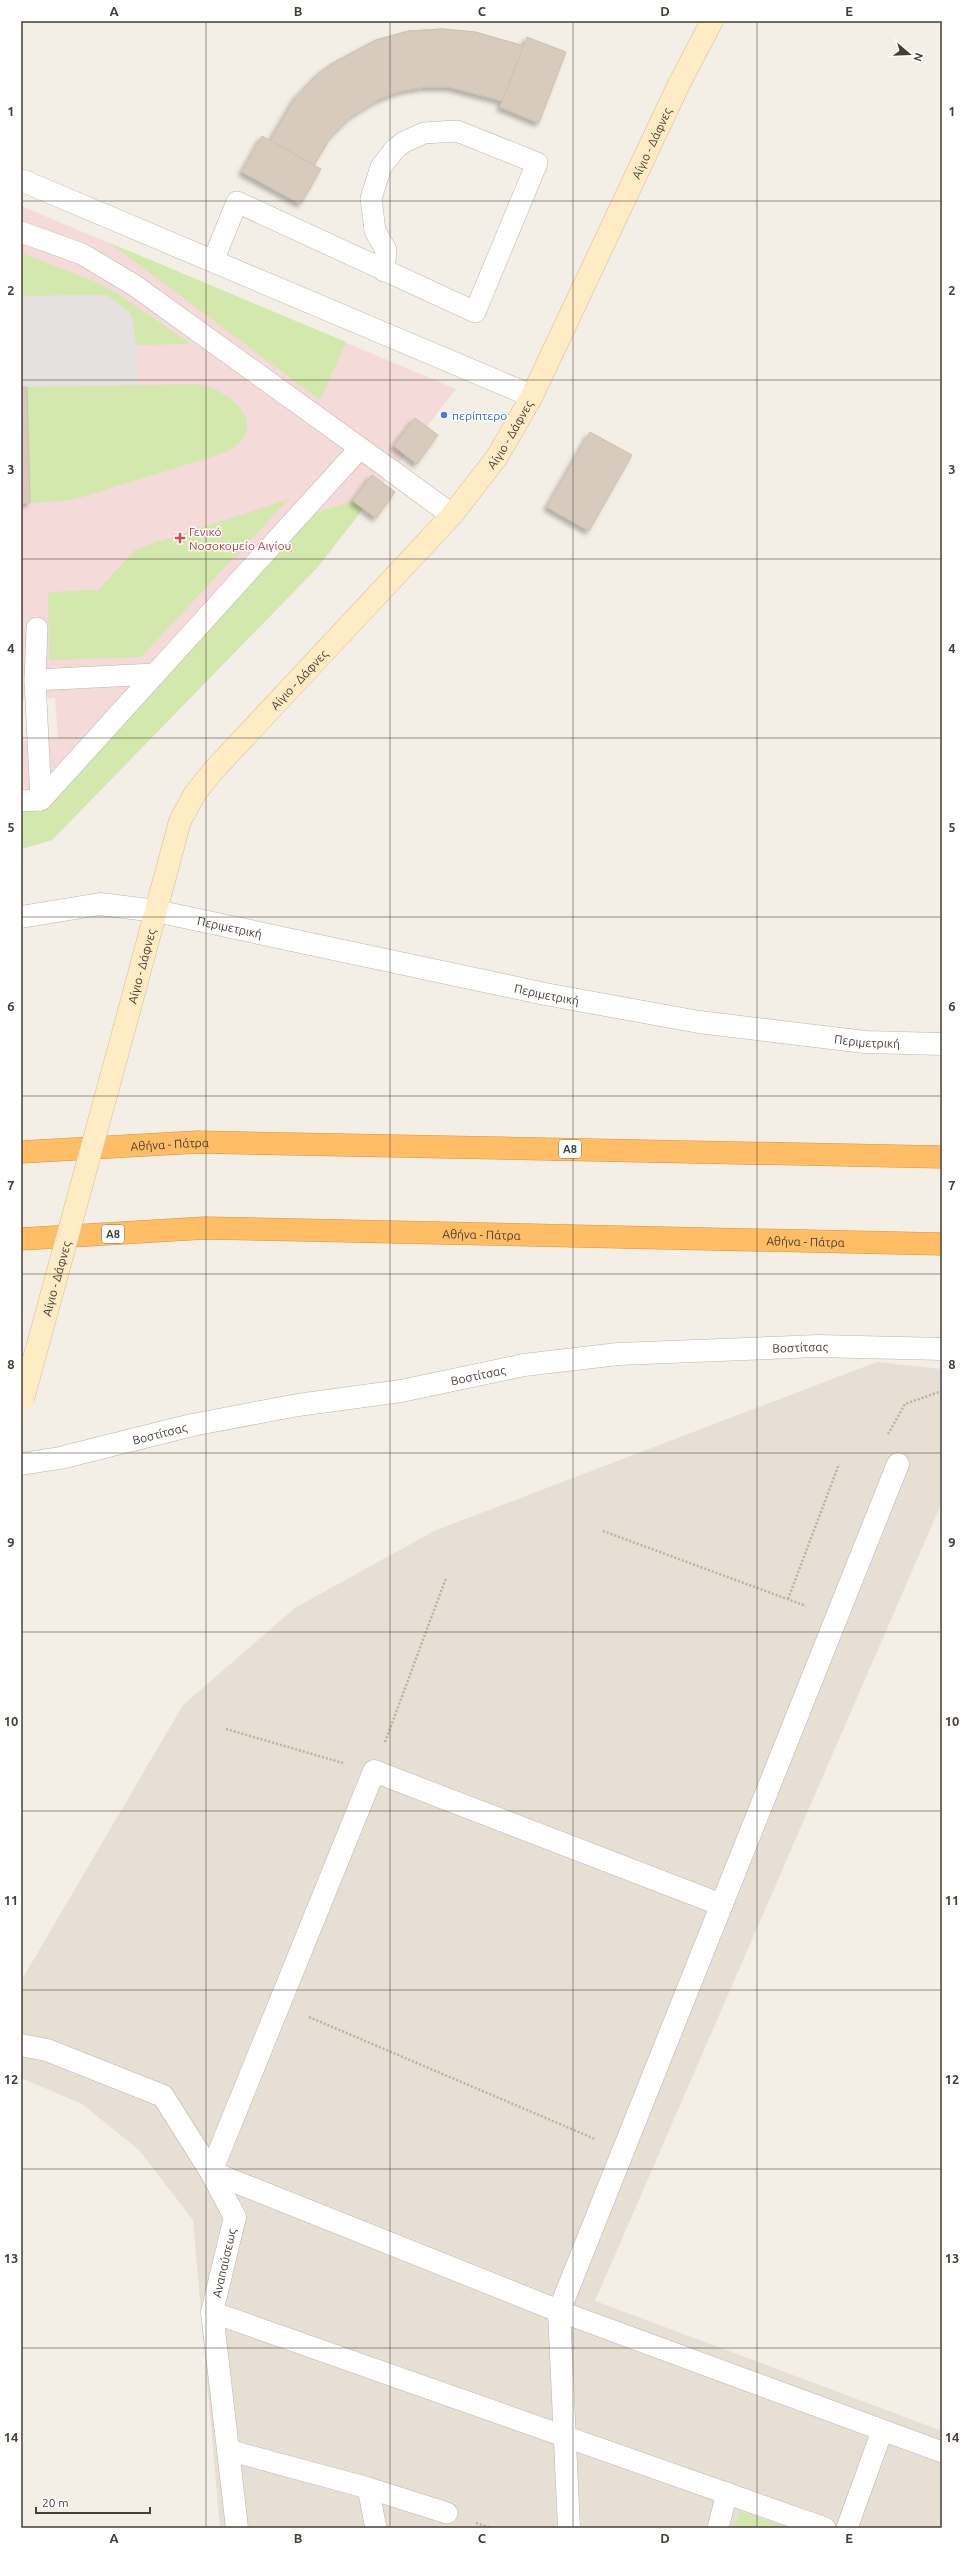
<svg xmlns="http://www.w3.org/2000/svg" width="963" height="2549" font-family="Ubuntu,sans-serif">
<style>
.residential{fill:#e7dfd3}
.medical{fill:#f4dad9}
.green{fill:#d3e8ad}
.parking{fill:#e4e1de}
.building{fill:#d8cbbe;stroke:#d0c0ae;filter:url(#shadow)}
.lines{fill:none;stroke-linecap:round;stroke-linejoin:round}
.service-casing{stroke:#bfb5a8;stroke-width:22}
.minor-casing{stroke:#bfb5a8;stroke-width:23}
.tertiary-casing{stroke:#bfb5a8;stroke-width:23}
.secondary-casing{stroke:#d4be94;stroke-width:23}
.motorway-casing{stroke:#e09133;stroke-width:23}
.path{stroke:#c1af99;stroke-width:2.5;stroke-dasharray:2 2;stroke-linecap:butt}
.service{stroke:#fff;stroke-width:21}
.minor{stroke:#fff;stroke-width:22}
.tertiary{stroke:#fff;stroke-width:22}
.secondary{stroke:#ffebc4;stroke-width:22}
.motorway{stroke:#ffbe65;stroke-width:22}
.secondary-bridge-casing{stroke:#d4be94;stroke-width:23;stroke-linecap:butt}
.secondary-bridge{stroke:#ffebc4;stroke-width:22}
.grid{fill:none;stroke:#463e35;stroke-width:1;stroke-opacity:0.55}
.shop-dot{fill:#3f7fe0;stroke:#fff;stroke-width:1.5}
.health-dot{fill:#e0444e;stroke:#fff;stroke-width:1.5}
.labels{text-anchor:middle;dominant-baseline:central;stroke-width:3;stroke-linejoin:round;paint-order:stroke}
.shield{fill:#fff;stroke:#7e7872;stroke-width:1}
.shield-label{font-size:11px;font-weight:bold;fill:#463e35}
.street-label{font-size:12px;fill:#463e35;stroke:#fff}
.shop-label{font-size:12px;fill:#366cbe;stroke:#fff;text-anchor:start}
.health-label{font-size:12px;fill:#be3a42;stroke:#fff;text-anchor:start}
.neatline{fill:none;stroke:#463e35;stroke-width:1.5}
.grid-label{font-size:13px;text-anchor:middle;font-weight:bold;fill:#463e35}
</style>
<defs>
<filter id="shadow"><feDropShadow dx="-3.5" dy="3.5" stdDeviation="2" flood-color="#0004"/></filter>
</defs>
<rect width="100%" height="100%" fill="#f3eee6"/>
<path class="residential" d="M877 1362 942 1369V1502L595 2301 942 2431V2528H220L193 2220 139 2150 82 2104 21 2078V1981L183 1705 295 1608 434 1531Z"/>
<path class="medical" d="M21 206 456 389 317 568 52 840 21 849V741L58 738 55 698 21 700Z"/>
<g class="green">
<path d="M110 243 346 342 320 400Z"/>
<path d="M21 253 94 281 118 294 191 344 136 345 133 320 107 295 21 296Z"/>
<path d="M197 384C235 391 273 429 224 453L72 500 30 503 27 387Z"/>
<path d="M289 499 141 657 49 660 48 592 98 590 136 549Z"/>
<path d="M353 501 363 509 317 568 52 840 21 849V801L41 799 297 518Z"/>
<path d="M740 2511 788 2528H734Z"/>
</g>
<path class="parking" d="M107 295 129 312 133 320 139 385 21 387V296Z"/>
<g class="building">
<path d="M442 29 475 32 524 46 503 101 449 87H425L401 91 378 100 352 116 330 138 314 165 270 141 296 97 319 73 333 63 376 40 409 31Z"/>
<path d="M442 29 475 32 524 46 503 101 449 87H425L401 91 378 100 352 116 330 138 314 165 270 141 296 97 319 73 333 63 376 40 409 31Z"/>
<path d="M527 37 566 52 539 123 500 107Z"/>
<path d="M262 136 321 169 301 204 242 172Z"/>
<path d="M21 387H27L30 503H21Z"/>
<path d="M415 418 438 435 417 464 394 446Z"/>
<path d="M590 432 632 455 589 531 547 507Z"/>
<path d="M372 475 395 492 376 518 353 501Z"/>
</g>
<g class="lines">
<g class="service-casing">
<g id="service">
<path d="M21 232 82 254 134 285 392 471"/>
<path d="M213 261 237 202 475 312 537 163 457 131 424 133 404 142 395 149 381 167 371 198 375 231 386 250 384 271"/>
<path d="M35 680 37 628"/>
<path d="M41 800 35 680 155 674"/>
<path d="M21 801 41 800 360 448"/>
<path d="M559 2311 942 2452"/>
<path d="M212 2312 825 2528"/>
<path d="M228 2450 368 2488 447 2513"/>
<path d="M368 2488 376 2528"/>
<path d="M718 2528 727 2493"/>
<path d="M847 2528 882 2431"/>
</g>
</g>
<g class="minor-casing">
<g id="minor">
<path d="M21 180 532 396"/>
<path d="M392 471 452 515"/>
<path d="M21 2045 47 2050 163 2096 211 2172 235 2217 212 2312 237 2528"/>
<path d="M211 2172 559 2311 898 1464"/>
<path d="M211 2172 374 1771 722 1905"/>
<path d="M559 2311 569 2528"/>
</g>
</g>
<g class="tertiary-casing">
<g id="tertiary">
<path id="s1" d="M21 917 100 904 156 911 545 994 699 1022 865 1042 942 1044"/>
<path id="s2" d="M21 1464 60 1458 192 1425 298 1405 401 1391 524 1365 618 1354 818 1346 942 1349"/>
</g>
</g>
<g class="secondary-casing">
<g id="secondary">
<path id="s3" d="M125 1026 180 821 194 795 212 772 452 515 497 457 532 396 679 84 712 21"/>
</g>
</g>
<g class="motorway-casing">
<g id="motorway">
<path id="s4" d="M21 1152 198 1142 942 1157"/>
<path id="s5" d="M21 1239 205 1228 942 1244"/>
</g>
</g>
<g class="path">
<path d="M888 1434 905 1404 942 1391"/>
<path d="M603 1531 806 1606"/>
<path d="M788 1599 839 1464"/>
<path d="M226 1729 343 1763"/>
<path d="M385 1742 446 1578"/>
<path d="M309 2017 595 2139"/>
<path d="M476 2523 491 2528"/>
</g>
<use href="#service" class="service"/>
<use href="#minor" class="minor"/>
<use href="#tertiary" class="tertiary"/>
<use href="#secondary" class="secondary"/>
<use href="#motorway" class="motorway"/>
<g class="secondary-bridge-casing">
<g id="secondary-bridge">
<path id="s6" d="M23 1399 125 1026"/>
</g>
</g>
<use href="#secondary-bridge" class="secondary-bridge"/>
</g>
<path class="grid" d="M206 21V2528M390 21V2528M573 21V2528M757 21V2528M21 201H942M21 380H942M21 559H942M21 738H942M21 917H942M21 1096H942M21 1274H942M21 1453H942M21 1632H942M21 1811H942M21 1990H942M21 2169H942M21 2348H942"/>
<circle class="shop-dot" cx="444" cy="415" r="4"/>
<path class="health-dot" d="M178 532h4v4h4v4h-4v4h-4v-4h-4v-4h4z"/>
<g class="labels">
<g class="shield">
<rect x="559" y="1140" width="22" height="18" rx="3"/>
<rect x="102" y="1225" width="22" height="18" rx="3"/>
</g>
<g class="shield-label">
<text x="570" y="1149">Α8</text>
<text x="113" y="1234">Α8</text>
</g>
<g class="street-label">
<text stroke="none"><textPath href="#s3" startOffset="1046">Αίγιο - Δάφνες</textPath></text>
<text stroke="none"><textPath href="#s3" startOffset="722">Αίγιο - Δάφνες</textPath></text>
<text stroke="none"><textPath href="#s3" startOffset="398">Αίγιο - Δάφνες</textPath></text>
<text stroke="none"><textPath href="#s1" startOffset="212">Περιμετρική</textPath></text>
<text stroke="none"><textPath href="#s3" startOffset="62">Αίγιο - Δάφνες</textPath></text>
<text stroke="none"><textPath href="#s1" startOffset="536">Περιμετρική</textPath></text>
<text stroke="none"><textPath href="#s1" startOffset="860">Περιμετρική</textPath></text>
<text stroke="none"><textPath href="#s4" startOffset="149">Αθήνα - Πάτρα</textPath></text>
<text stroke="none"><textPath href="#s5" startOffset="461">Αθήνα - Πάτρα</textPath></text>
<text stroke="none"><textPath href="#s5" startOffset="785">Αθήνα - Πάτρα</textPath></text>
<text stroke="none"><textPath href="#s6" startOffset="125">Αίγιο - Δάφνες</textPath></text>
<text stroke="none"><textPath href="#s2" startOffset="790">Βοστίτσας</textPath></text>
<text stroke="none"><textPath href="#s2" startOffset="466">Βοστίτσας</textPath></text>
<text stroke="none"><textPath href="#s2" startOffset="142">Βοστίτσας</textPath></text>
<text transform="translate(224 2263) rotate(-77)">Αναπαύσεως</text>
</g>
<g class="shop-label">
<text x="452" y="415">περίπτερο</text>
</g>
<g class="health-label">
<text x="189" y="531">Γενικό<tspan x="189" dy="14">Νοσοκομείο Αιγίου</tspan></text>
</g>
</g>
<rect width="963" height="2549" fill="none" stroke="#ffffff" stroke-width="44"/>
<g transform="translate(909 54) rotate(109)" stroke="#ffffff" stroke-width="3" paint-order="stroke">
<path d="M0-3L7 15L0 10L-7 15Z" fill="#463e35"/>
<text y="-6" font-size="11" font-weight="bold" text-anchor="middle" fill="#463e35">N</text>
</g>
<path d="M36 2507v6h114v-6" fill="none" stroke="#463e35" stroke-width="2"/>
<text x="42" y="2507" font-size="12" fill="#463e35" stroke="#ffffff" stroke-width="3" paint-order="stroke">20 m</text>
<rect x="22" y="22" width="919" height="2505" class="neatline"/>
<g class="grid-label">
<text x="114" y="16">A</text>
<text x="298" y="16">B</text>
<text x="482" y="16">C</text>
<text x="665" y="16">D</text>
<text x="849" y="16">E</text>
<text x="11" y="116">1</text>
<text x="952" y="116">1</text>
<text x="11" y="295">2</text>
<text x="952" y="295">2</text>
<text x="11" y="474">3</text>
<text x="952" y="474">3</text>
<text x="11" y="653">4</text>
<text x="952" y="653">4</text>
<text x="11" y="832">5</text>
<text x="952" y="832">5</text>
<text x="11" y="1011">6</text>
<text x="952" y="1011">6</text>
<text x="11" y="1190">7</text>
<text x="952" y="1190">7</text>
<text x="11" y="1369">8</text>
<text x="952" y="1369">8</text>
<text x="11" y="1547">9</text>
<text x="952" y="1547">9</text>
<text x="11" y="1726">10</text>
<text x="952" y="1726">10</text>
<text x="11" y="1905">11</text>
<text x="952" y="1905">11</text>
<text x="11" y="2084">12</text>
<text x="952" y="2084">12</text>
<text x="11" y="2263">13</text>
<text x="952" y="2263">13</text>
<text x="11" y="2442">14</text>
<text x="952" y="2442">14</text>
<text x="114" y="2543">A</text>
<text x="298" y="2543">B</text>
<text x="482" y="2543">C</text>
<text x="665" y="2543">D</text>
<text x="849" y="2543">E</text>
</g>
</svg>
